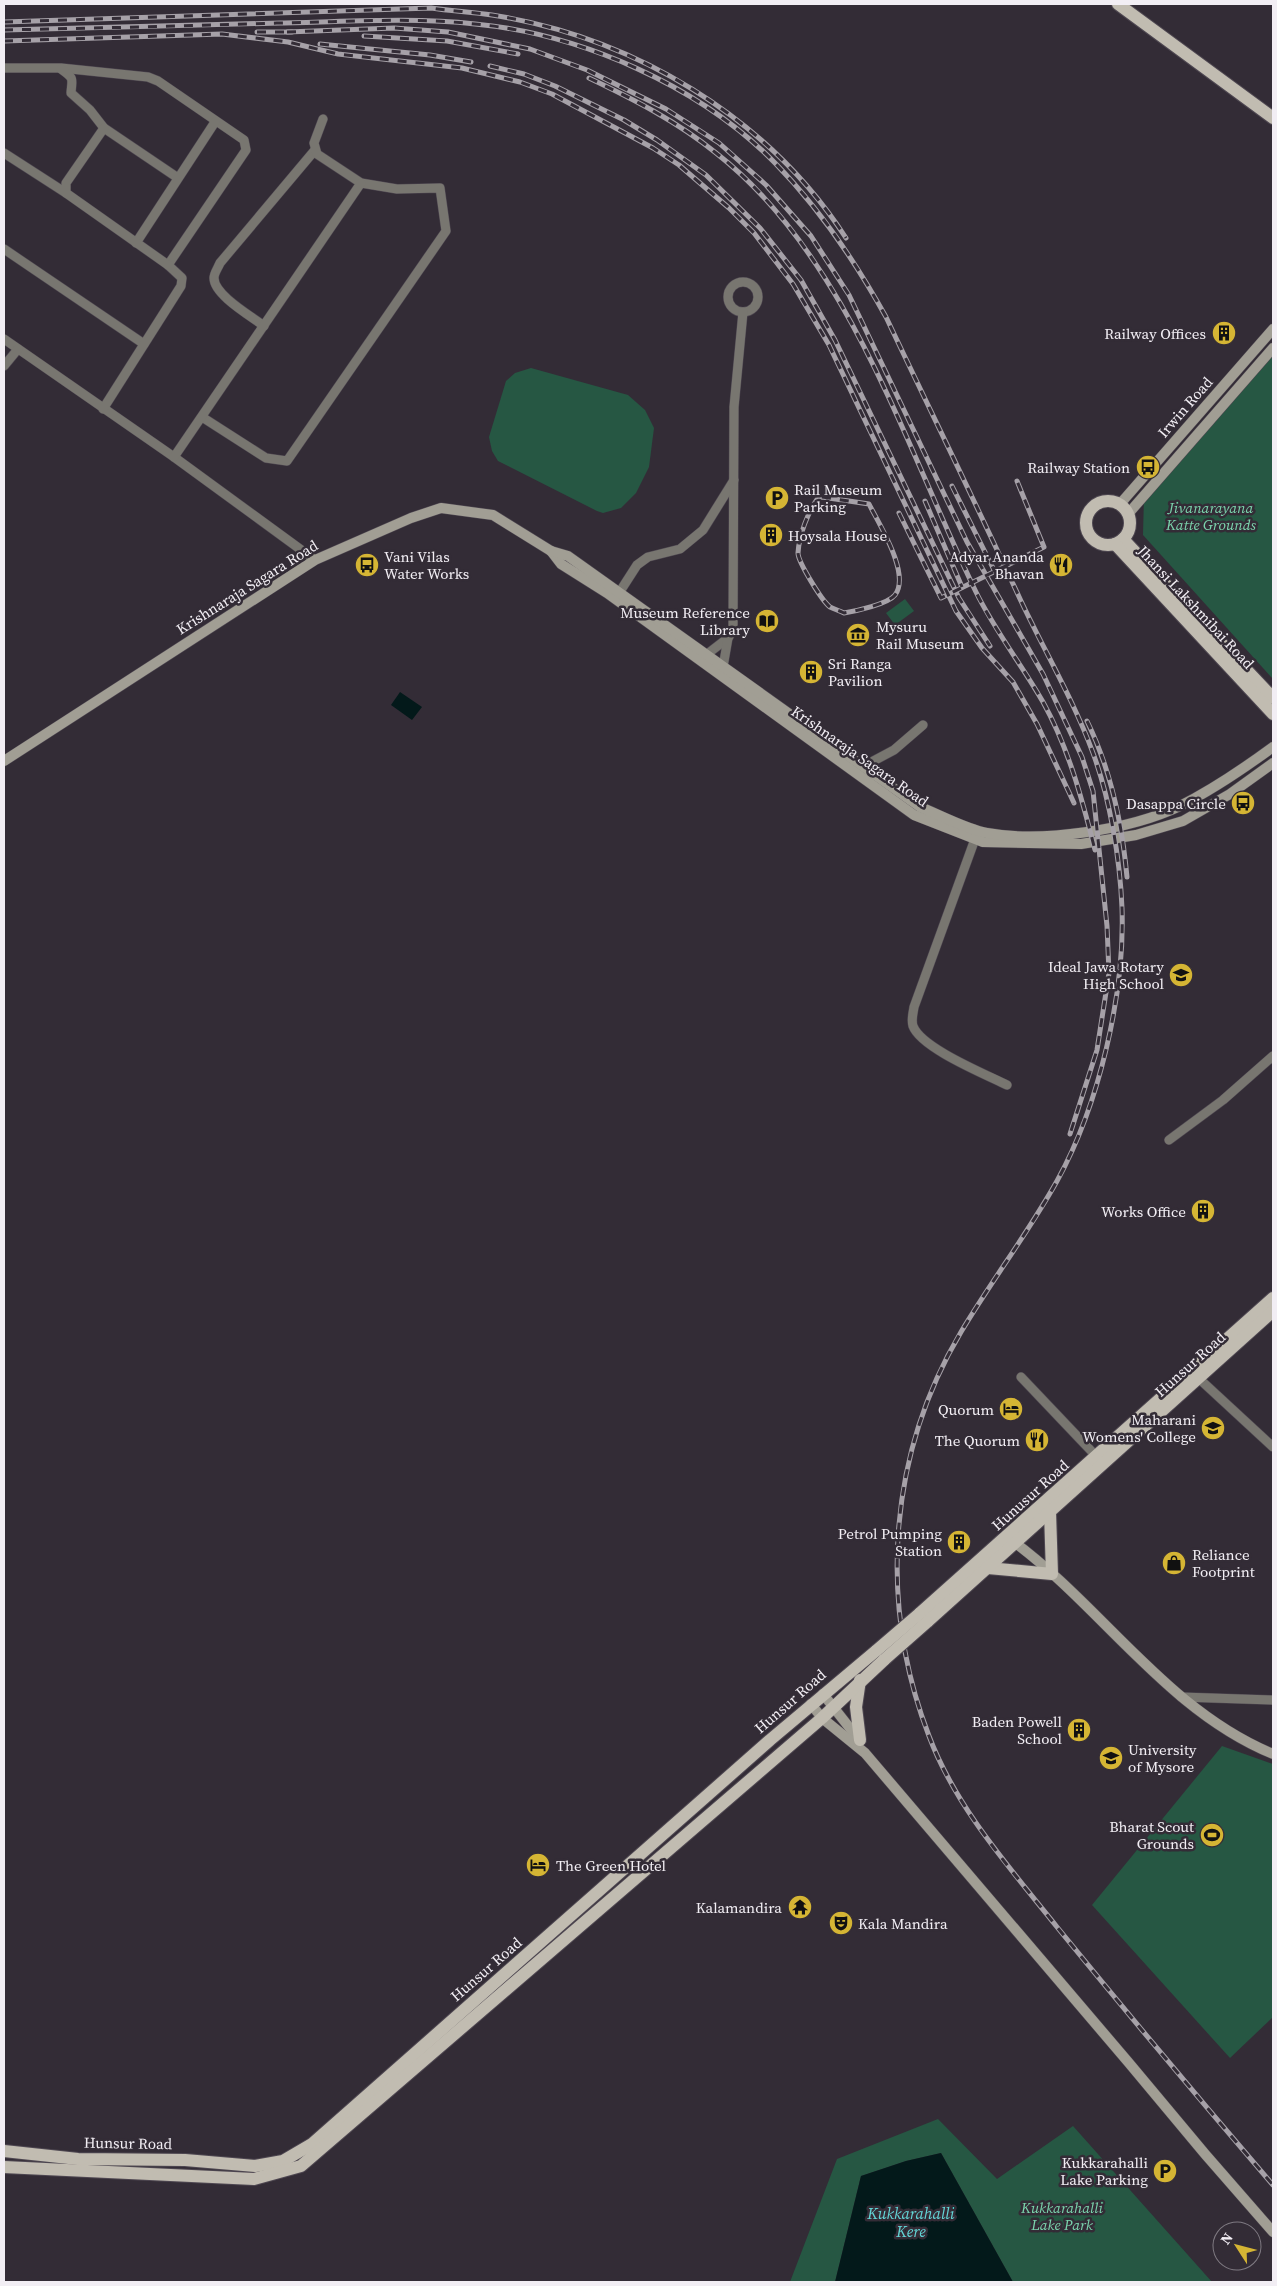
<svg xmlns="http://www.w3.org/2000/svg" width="1277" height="2286" font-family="'Source Serif 4',serif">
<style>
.green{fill:#265743}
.water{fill:#03191a}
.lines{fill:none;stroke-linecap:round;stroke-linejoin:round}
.street-casing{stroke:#4e4751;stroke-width:10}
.secondary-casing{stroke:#4e4751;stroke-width:11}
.primary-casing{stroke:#4e4751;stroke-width:14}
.street{stroke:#787670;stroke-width:9}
.secondary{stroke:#a19e94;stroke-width:10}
.primary{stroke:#c1bcb1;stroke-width:12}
.rail-casing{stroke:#a6a1a8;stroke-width:5}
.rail{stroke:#332c36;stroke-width:3;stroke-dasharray:9;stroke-linecap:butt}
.primary-bridge-casing{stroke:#4e4751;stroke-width:14;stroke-linecap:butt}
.primary-bridge{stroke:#c1bcb1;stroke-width:12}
.labels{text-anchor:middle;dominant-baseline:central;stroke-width:5;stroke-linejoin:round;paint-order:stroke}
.poi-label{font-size:15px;fill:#f2eef4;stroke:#332c36;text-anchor:end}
.street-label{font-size:15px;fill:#f2eef4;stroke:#332c36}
.park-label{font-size:15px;font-style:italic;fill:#7bd4ad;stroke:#332c36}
.water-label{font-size:16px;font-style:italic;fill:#63d6d7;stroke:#332c36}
</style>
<rect width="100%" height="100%" fill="#332c36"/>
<g class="green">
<path d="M1273 347V679L1143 535 1144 496Z"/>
<path d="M531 368 628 395 645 410 654 428 649 467 636 493 621 508 603 513 597 511 498 461 492 451 489 437 506 381 515 373Z"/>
<path d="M905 599 914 611 895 625 886 613Z"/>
<path d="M1222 1746 1273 1764V2017L1230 2058 1092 1905Z"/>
<path d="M938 2119 997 2179 1073 2126 1212 2282H1013L941 2153 906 2161 861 2176 835 2282H790L837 2159Z"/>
</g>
<g class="water">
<path d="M400 692 422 707 412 720 391 705Z"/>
<path d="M941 2153 1013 2282H835L861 2176 906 2161Z"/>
</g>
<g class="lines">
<g class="street-casing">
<g id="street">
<path d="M4 68H61L148 77 158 81 244 140 246 150 168 265"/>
<path d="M61 69C75 79 72 78 71 93L90 110 104 128 178 178"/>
<path d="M4 153 66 193"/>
<path d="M136 243 215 122"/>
<path d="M4 249 144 344"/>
<circle cx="743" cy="297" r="15"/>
<path d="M264 326C251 316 214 295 214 278 214 273 218 268 220 263L315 150"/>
<path d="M4 339 174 457 315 560"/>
<path d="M4 366 18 349"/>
<path d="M103 409 181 286 182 278 168 265 66 193V183L104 128"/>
<path d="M202 417 266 458 287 461 446 231 440 188 397 189 361 183 317 154 314 143 323 119"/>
<path d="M174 457 361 183"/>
<path d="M619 593 637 565 648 557 680 549 703 530 734 480"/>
<path d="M706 655 728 638 733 630 734 407 743 312"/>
<path d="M723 667 728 638"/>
<path d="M864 766 894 750 923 725"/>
<path d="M975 839 914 1007C913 1014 911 1020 913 1026 921 1048 985 1074 1007 1085"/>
<path d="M1169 1140 1223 1100 1273 1056"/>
<path d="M1194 1374 1273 1447"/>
<path d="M1021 1377 1097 1457"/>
<path d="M1181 1697 1273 1700"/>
</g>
</g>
<g class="secondary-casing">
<g id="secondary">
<path d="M1120 504 1273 329"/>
<path d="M1128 514 1273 348"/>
<path d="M551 551 561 564 607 593 914 815 983 842 1081 844 1136 835 1183 821 1230 794 1273 763"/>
<path d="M4 761 315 560 411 518 441 508 493 515 551 551 568 556 920 807C938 814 968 830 987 833 1042 843 1130 830 1180 806 1214 789 1243 769 1273 747"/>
<path d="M1010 1539C1102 1606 1166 1710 1273 1754"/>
<path d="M823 1694 860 1741"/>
<path d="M811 1704 822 1718 865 1753 1129 2063 1205 2154 1273 2232"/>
</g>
</g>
<g class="primary-casing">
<g id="primary">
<path d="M1118 4 1273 118"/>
<circle cx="1108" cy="523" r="22"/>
<path d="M1123 539 1273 698"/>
<path d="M1115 544 1273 714"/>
<path d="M988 1568 1052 1574 1050 1512"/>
<path d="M919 1614 1273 1298"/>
<path d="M927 1622 1273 1311"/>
<path d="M860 1740 856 1707 860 1680"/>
<path d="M4 2151 78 2159 185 2160 255 2166 283 2161 312 2144 770 1740 877 1650"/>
<path d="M4 2167 254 2179 301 2166 822 1718 885 1659"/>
</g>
</g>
<use href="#street" class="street"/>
<use href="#secondary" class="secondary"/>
<use href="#primary" class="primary"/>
<g class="rail-casing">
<g id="rail">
<path d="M4 22 431 8C451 11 472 12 492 15 633 37 768 117 846 238"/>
<path d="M4 30C96 28 188 26 280 23 345 22 410 17 475 24 581 34 700 86 775 163 820 209 855 261 886 317 931 412 977 506 1021 601 1045 652 1074 701 1093 753 1110 799 1120 859 1122 908 1125 994 1099 1105 1057 1181 1028 1233 992 1280 961 1332 888 1455 878 1603 929 1736 956 1808 1010 1868 1057 1927 1128 2014 1200 2100 1273 2185"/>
<path d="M257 32H292"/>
<path d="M287 32 394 28 448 32 530 49 587 70 666 109 719 143 766 185 811 236 849 295 967 542 1043 674 1082 757 1093 791 1107 926 1109 973 1097 1050 1070 1134"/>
<path d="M364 36 447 41 518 54"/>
<path d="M4 41 222 34 288 42 338 54 462 68 520 82 552 94 653 148 679 165 729 208 754 233 793 284 829 345 956 611 982 648 1013 682 1037 724 1074 803"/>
<path d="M320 44 430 55 471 62"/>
<path d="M490 66 524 74 555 86 624 120 657 140 706 175 760 228 801 280 835 340 959 598 990 646"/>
<path d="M589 78C633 99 678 122 716 153 848 256 905 446 976 592 995 631 1022 665 1043 702 1069 749 1082 799 1095 850"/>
<path d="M952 486 995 572"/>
<path d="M822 497 869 504C879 524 911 574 895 595 888 604 856 611 844 613 840 611 834 609 830 607 822 601 798 562 798 553 799 535 808 512 818 498Z"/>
<path d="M925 501 962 587"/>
<path d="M899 513 941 598 1044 547 1017 481"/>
<path d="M1087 721C1111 770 1122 823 1127 877"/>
</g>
</g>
<use href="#rail" class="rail"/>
<g class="primary-bridge-casing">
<g id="primary-bridge">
<path d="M877 1650 919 1614"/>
<path d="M885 1659 927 1622"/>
</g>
</g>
<use href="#primary-bridge" class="primary-bridge"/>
</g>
<defs>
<g id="building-disc" transform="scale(1.25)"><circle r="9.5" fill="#d5b534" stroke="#332c36"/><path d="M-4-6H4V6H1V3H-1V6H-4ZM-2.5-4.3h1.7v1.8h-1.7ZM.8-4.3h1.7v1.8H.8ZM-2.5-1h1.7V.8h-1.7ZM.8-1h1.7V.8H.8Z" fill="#111"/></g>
<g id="bus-disc" transform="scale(1.25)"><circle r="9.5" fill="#d5b534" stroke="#332c36"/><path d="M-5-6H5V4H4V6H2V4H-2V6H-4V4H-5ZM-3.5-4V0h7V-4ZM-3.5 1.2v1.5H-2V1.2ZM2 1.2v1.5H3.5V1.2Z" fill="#111"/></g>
<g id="parking-disc" transform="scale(1.25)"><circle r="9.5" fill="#d5b534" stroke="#332c36"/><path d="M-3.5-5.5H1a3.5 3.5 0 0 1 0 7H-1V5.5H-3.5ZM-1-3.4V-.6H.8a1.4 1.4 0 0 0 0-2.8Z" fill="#111"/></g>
<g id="restaurant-disc" transform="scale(1.25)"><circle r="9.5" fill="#d5b534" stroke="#332c36"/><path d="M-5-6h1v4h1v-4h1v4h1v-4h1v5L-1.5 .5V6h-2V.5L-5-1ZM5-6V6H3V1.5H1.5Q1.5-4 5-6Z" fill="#111"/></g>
<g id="library-disc" transform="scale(1.25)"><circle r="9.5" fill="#d5b534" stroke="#332c36"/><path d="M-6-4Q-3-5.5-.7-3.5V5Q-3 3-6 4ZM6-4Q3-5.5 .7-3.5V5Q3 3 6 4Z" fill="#111"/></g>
<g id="museum-disc" transform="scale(1.25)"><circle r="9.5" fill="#d5b534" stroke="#332c36"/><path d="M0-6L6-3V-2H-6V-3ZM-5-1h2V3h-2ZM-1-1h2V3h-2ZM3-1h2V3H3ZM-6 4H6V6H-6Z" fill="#111"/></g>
<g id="school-disc" transform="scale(1.25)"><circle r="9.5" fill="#d5b534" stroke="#332c36"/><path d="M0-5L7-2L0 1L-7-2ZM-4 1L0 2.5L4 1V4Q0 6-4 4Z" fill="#111"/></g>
<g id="hotel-disc" transform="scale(1.25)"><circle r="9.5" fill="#d5b534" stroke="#332c36"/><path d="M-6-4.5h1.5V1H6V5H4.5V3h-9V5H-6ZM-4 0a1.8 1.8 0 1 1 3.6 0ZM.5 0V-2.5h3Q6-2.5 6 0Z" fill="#111"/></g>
<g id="university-disc" transform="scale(1.25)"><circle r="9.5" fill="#d5b534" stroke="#332c36"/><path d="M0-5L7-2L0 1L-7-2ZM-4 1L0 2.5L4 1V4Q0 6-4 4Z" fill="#111"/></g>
<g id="shop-disc" transform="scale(1.25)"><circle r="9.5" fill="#d5b534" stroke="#332c36"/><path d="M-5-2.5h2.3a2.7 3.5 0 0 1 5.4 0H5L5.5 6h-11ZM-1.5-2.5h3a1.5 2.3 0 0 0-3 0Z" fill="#111"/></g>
<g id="stadium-disc" transform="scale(1.25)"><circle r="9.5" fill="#d5b534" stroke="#332c36"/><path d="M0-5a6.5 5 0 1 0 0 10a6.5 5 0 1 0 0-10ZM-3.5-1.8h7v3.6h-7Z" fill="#111"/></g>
<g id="temple-disc" transform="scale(1.25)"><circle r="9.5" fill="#d5b534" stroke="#332c36"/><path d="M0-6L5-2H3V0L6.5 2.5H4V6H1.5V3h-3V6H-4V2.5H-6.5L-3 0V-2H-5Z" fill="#111"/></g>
<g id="theatre-disc" transform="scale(1.25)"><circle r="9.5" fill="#d5b534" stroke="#332c36"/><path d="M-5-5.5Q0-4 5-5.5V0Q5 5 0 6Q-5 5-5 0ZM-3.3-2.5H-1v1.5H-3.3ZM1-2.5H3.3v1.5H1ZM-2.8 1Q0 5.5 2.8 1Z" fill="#111"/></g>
</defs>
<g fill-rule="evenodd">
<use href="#building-disc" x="1224" y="333"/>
<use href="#bus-disc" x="1148" y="467"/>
<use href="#parking-disc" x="777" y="498"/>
<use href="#building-disc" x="771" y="535"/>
<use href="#bus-disc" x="367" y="565"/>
<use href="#restaurant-disc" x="1061" y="565"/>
<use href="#library-disc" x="767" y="621"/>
<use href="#museum-disc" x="858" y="635"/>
<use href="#building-disc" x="811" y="672"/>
<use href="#bus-disc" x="1243" y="803"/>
<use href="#school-disc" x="1181" y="975"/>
<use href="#building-disc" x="1203" y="1211"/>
<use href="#hotel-disc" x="1011" y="1409"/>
<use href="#university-disc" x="1213" y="1428"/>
<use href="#restaurant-disc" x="1037" y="1440"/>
<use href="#building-disc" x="959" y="1542"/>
<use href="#shop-disc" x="1174" y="1563"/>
<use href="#building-disc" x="1079" y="1730"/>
<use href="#university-disc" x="1111" y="1758"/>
<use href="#stadium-disc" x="1212" y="1835"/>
<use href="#hotel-disc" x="538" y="1865"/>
<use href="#temple-disc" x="800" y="1907"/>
<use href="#theatre-disc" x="841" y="1923"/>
<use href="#parking-disc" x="1165" y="2171"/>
</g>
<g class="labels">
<g class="poi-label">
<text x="1206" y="333">Railway Offices</text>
<text x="1130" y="467">Railway Station</text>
<text x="794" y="489" text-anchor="start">Rail Museum<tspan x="794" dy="17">Parking</tspan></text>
<text x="788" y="535" text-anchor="start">Hoysala House</text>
<text x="384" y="556" text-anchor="start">Vani Vilas<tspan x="384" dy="17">Water Works</tspan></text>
<text x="1044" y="556">Adyar Ananda<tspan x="1044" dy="17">Bhavan</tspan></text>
<text x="750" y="612">Museum Reference<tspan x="750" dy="17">Library</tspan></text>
<text x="876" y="626" text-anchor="start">Mysuru<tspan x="876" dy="17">Rail Museum</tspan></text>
<text x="828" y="663" text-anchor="start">Sri Ranga<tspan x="828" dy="17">Pavilion</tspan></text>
<text x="1226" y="803">Dasappa Circle</text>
<text x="1164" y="966">Ideal Jawa Rotary<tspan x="1164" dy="17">High School</tspan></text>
<text x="1186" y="1211">Works Office</text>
<text x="994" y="1409">Quorum</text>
<text x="1196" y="1419">Maharani<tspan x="1196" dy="17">Womens' College</tspan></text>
<text x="1020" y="1440">The Quorum</text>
<text x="942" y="1533">Petrol Pumping<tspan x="942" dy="17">Station</tspan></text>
<text x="1192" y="1554" text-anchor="start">Reliance<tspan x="1192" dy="17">Footprint</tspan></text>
<text x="1062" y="1721">Baden Powell<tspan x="1062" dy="17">School</tspan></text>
<text x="1128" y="1749" text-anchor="start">University<tspan x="1128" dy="17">of Mysore</tspan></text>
<text x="1194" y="1826">Bharat Scout<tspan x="1194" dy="17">Grounds</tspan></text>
<text x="556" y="1865" text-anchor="start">The Green Hotel</text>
<text x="782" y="1907">Kalamandira</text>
<text x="858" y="1923" text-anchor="start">Kala Mandira</text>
<text x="1148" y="2162">Kukkarahalli<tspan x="1148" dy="17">Lake Parking</tspan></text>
</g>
<g class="street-label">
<text transform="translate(1185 407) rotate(-49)">Irwin Road</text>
<text transform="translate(247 587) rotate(-32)">Krishnaraja Sagara Road</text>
<text transform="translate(1196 607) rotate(47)">Jhansi Lakshmibai Road</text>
<text transform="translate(860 756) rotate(35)">Krishnaraja Sagara Road</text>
<text transform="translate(1190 1364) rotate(-42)">Hunsur Road</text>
<text transform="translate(1030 1495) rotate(-42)">Hunusur Road</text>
<text transform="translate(790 1701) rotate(-41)">Hunsur Road</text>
<text transform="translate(486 1969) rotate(-41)">Hunsur Road</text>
<text transform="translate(128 2143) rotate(1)">Hunsur Road</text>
</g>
<g class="park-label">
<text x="1211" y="507">Jivanarayana<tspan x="1211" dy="17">Katte Grounds</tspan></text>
<text x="1062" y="2207">Kukkarahalli<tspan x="1062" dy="17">Lake Park</tspan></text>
</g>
<g class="water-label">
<text x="911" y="2213">Kukkarahalli<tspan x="911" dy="18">Kere</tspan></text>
</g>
</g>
<rect width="1277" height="2286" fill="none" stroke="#f2eef4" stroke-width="10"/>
<g transform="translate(1237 2246) rotate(306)"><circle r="24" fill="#332c36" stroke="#7f7a82"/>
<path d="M0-4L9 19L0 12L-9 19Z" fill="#d5b534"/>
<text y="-8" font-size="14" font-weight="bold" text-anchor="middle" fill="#f2eef4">N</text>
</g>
</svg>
